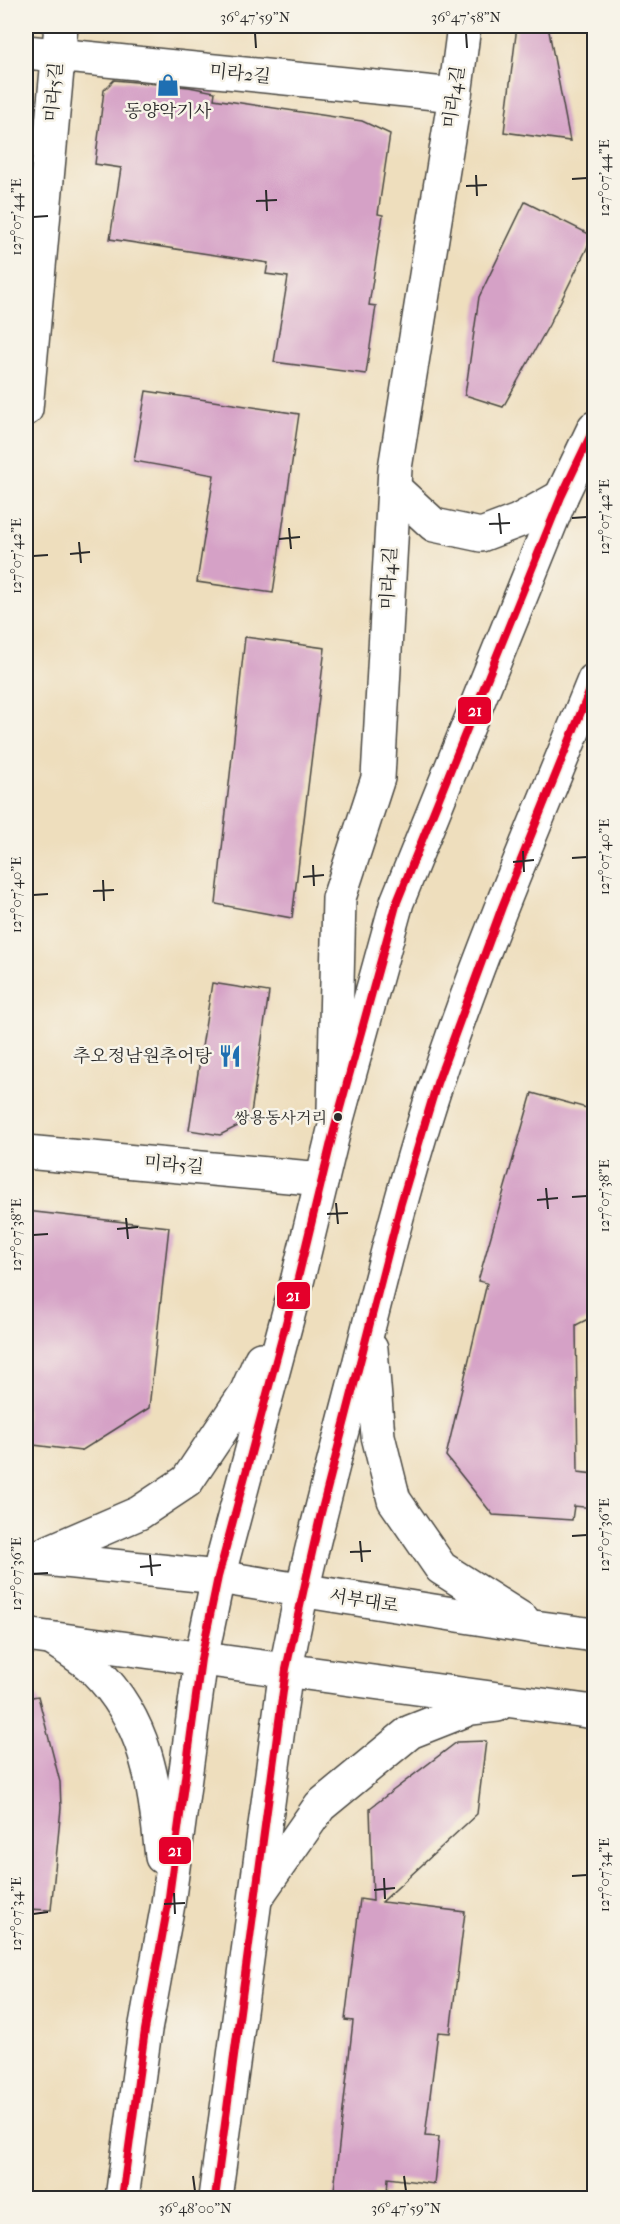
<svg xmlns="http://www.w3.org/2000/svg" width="620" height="2224" font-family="'IM FELL French Canon','Noto Serif KR',serif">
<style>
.building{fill:#d5a1c6}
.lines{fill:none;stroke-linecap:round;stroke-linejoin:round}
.minor-casing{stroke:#484641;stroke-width:36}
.secondary-casing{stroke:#484641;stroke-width:36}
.minor{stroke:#fff;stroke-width:33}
.secondary{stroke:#fff;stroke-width:33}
.bus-1-casing{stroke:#f7f3e8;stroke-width:12}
.bus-1{stroke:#e4002b;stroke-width:8}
.ticks{fill:none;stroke:#2b2b2b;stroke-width:2}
.bus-dot{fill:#2b2b2b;stroke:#f7f3e8;stroke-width:2}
.labels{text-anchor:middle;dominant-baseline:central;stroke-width:5;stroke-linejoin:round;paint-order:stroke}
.bus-label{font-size:16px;fill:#2b2b2b;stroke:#f7f3e8;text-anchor:end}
.street-label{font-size:18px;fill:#2b2b2b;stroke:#f7f3e8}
.poi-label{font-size:18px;fill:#2b2b2b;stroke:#f7f3e8}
.line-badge{stroke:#f7f3e8;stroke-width:2}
.badge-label{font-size:16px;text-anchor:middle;font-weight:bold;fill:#fff}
.neatline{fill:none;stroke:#2b2b2b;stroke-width:2}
.ticks-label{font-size:15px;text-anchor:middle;fill:#2b2b2b}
</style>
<rect width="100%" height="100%" fill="#f7f3e8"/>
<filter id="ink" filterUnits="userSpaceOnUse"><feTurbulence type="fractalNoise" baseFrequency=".0167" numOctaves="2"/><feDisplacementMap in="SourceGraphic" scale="12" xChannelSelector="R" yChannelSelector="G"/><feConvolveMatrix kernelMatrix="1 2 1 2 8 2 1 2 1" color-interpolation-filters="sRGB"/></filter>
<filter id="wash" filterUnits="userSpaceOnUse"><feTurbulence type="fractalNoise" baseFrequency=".008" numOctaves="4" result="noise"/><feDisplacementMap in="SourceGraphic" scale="24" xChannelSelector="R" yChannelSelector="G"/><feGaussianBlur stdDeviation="1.35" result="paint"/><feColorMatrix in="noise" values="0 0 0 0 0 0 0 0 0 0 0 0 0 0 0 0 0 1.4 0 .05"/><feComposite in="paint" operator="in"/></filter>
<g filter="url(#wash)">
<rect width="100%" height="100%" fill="#eedebd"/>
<g id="blocks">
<g class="building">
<path d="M517 26H548L570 141 504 132Z"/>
<path d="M114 80 189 87 215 92 214 99 362 121 390 134 378 214 383 215 369 305 376 306 366 374 274 362 288 277 266 274 268 263 110 239 121 168 95 164 104 90Z"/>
<path d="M525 202 593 236 549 325 503 407 465 395 479 297Z"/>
<path d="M146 391 299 414 273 593 197 582 214 475 134 461Z"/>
<path d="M245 637 325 648 292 918 216 904Z"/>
<path d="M212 983 269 992 250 1120 220 1135 189 1130Z"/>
<path d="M532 1093 594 1110V1316L576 1325 578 1472 594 1474V1508L574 1506 572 1520 493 1515 446 1456 487 1283 478 1281Z"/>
<path d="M26 1211 169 1227 149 1408 81 1451 26 1444Z"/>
<path d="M38 1696 60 1782 61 1808 51 1910 26 1909V1698Z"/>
<path d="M486 1741 477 1814 382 1902 465 1912 450 2033 438 2032 425 2136 439 2137 434 2184 388 2178 387 2194 374 2192 373 2199H333L353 2021 345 2020 360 1899 373 1901 370 1808 457 1742Z"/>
</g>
</g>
</g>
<g filter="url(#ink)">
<use href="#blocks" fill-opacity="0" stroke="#484641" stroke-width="1.5"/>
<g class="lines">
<g class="minor-casing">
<g id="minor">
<path d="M26 52 455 95"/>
<path d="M26 409 61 26"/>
<path d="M394 488 434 525 481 535 518 521 561 497"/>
<path d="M334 1110 339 898 378 778 395 468 455 95 464 26"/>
<path d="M26 1152 322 1179"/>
</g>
</g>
<g class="secondary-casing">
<g id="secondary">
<path d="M371 1349 378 1436 394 1500 441 1568 523 1620"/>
<path d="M26 1557 218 1577 534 1627 594 1635"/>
<path d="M37 1557 139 1513 187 1481 246 1393 261 1359"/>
<path d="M26 1635 594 1712"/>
<path d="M54 1640C67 1649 83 1658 95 1670 149 1724 154 1785 162 1857"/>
<path d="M257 1896 320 1806 410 1732 471 1708 497 1705"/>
<path d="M122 2198 145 2030 168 1904 201 1659 218 1577 298 1278 334 1130 397 902 561 497 594 428"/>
<path d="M215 2198 286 1669C305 1567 333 1466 359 1365 386 1257 413 1148 450 1044 493 921 545 801 594 680"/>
</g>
</g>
<use href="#minor" class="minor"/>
<use href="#secondary" class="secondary"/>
<g class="bus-1-casing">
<g id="bus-1">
<path d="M122 2198 145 2030 168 1904 201 1659 218 1577 298 1278 334 1130 397 902 561 497 594 428"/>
<path d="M215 2198 286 1669 320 1517 401 1203 437 1083 502 907 594 680"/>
</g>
</g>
<use href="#bus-1" class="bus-1"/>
</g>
</g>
<path class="ticks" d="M255 33 256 48M466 33 467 48M476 175 477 196M572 179 587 178M466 186 487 185M266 190 267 211M256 201 277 200M33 217 48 216M499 513 501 534M572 518 587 517M489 524 510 523M289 528 291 549M279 539 300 537M79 542 81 563M70 554 90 552M33 556 48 555M523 851 524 872M572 858 587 857M513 862 534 860M313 865 314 886M303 877 324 875M103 880 104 901M93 891 114 890M33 895 48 894M546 1188 548 1209M572 1197 587 1196M537 1200 558 1198M336 1203 338 1224M327 1214 348 1213M126 1218 128 1239M117 1229 138 1227M33 1235 48 1234M572 1536 587 1535M360 1541 362 1562M350 1552 371 1551M150 1555 152 1576M140 1567 161 1565M33 1574 48 1573M572 1876 587 1875M384 1878 385 1899M374 1890 395 1888M174 1893 175 1914M164 1904 185 1903M33 1914 48 1912M193 2176 195 2191M404 2176 406 2191"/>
<defs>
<g id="shop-bare" transform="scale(1.8)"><path d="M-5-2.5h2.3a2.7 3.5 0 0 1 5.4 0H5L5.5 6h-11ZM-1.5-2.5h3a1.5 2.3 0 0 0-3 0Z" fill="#1f6fb2" stroke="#f7f3e8" stroke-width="2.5" paint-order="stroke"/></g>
<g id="restaurant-bare" transform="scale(1.8)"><path d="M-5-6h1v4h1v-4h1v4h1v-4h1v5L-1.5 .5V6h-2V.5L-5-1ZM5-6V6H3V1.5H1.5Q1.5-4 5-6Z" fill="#1f6fb2" stroke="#f7f3e8" stroke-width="2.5" paint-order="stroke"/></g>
</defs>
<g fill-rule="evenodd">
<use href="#shop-bare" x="168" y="85"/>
<use href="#restaurant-bare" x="230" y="1056"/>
</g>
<circle class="bus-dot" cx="338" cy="1117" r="5"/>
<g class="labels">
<g class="bus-label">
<text x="327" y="1117">쌍용동사거리</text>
</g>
<g class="street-label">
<text transform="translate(240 74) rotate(6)">미라2길</text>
<text transform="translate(54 92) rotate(-85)">미라5길</text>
<text transform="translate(454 97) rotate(-82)">미라4길</text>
<text transform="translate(389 578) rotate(-87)">미라4길</text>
<text transform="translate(174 1165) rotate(5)">미라5길</text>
<text transform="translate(364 1601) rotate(9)">서부대로</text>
</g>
<g class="poi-label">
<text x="168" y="111">동양악기사</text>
<text x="212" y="1056" text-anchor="end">추오정남원추어탕</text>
</g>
</g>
<g class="line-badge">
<rect x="457" y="696" width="35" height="29" rx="6" fill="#e4002b"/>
<rect x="276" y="1281" width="35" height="29" rx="6" fill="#e4002b"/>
<rect x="158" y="1836" width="34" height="29" rx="6" fill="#e4002b"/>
</g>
<g class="badge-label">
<text x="475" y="716">21</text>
<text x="293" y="1301">21</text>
<text x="175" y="1856">21</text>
</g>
<rect width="620" height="2224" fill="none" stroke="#f7f3e8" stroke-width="66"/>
<rect x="33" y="33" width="554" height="2158" class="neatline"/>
<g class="ticks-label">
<text x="255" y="22">36°47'59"N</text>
<text x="466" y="22">36°47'58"N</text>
<text transform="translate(604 178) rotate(-90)" y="5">127°07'44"E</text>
<text transform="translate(16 217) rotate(-90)" y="5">127°07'44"E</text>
<text transform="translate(604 517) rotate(-90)" y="5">127°07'42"E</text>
<text transform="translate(16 556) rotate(-90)" y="5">127°07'42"E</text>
<text transform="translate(604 857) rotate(-90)" y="5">127°07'40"E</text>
<text transform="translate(16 895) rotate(-90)" y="5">127°07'40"E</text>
<text transform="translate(604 1196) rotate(-90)" y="5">127°07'38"E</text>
<text transform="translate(16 1235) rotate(-90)" y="5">127°07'38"E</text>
<text transform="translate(604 1535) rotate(-90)" y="5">127°07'36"E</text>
<text transform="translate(16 1574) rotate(-90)" y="5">127°07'36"E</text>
<text transform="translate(604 1875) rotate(-90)" y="5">127°07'34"E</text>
<text transform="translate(16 1914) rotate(-90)" y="5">127°07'34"E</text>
<text x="195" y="2213">36°48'00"N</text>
<text x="406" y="2213">36°47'59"N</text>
</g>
</svg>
